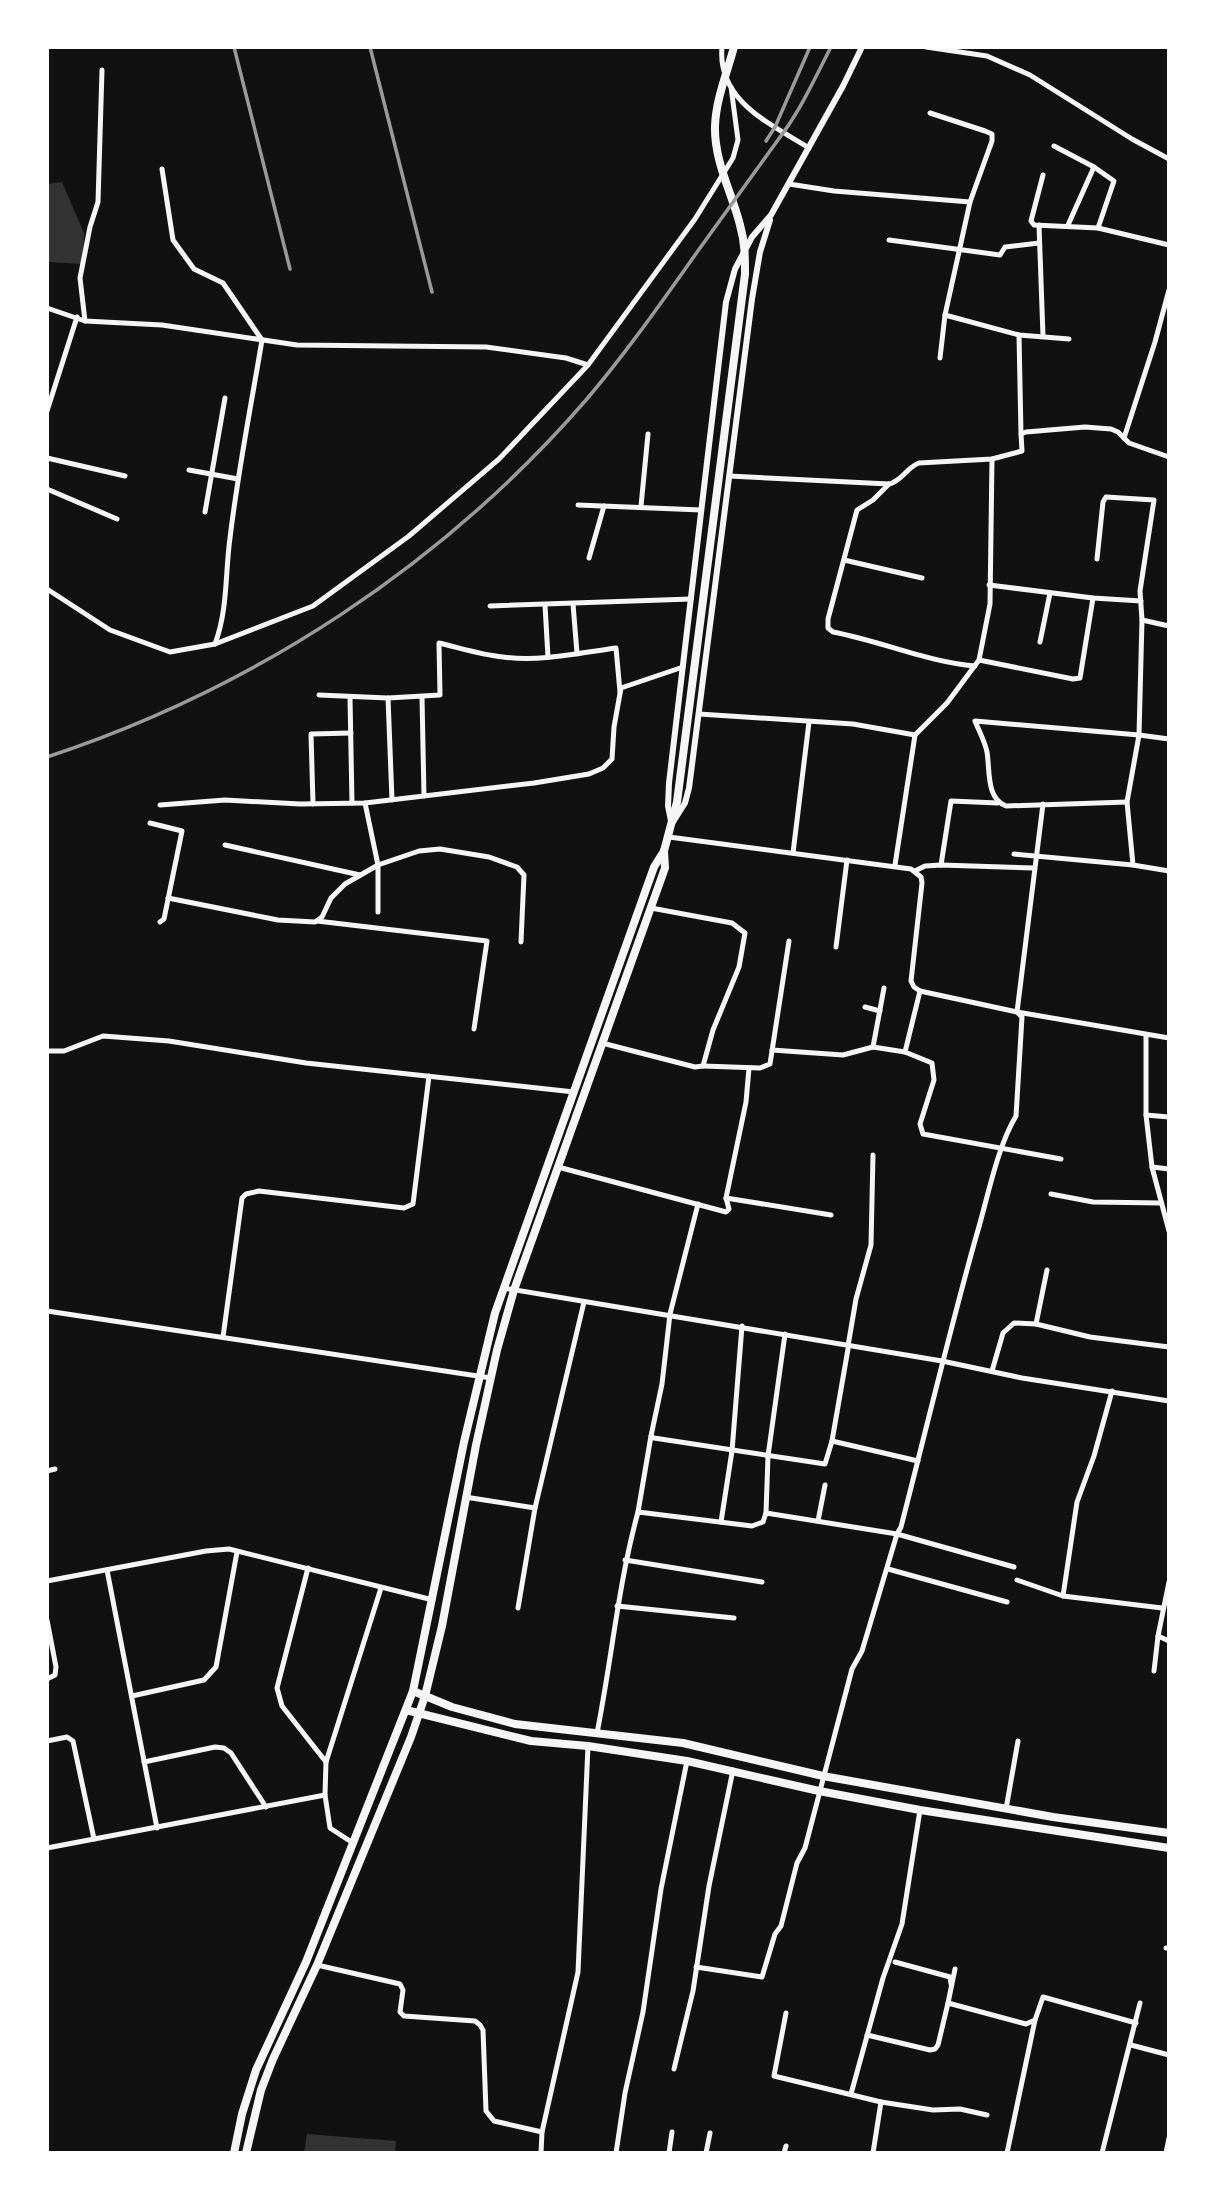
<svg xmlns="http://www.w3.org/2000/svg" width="1216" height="2200" font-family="'Work Sans',sans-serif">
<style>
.water{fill:#333}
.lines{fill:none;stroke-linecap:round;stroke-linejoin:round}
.minor{stroke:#f5f5f5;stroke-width:5}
.tertiary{stroke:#f5f5f5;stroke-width:6}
.primary{stroke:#f5f5f5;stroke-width:8}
.rail{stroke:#9a9a9a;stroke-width:3.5}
</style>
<rect width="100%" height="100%" fill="#111"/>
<g class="water">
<path d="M62 182 84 233 83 264 47 262V184Z"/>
<path d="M307 2134 396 2141 395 2153H304Z"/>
</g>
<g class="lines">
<g class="minor">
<path d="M722 47C717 101 771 124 809 148"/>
<path d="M926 47 987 56 1030 75 1132 139 1169 159"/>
<path d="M930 113 985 131 992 134V141L970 202 945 315 940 358"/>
<path d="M1054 146 1094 167 1114 181 1098 228"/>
<path d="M162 169 173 240 194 269 223 283 262 340C251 406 238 471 230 538 225 574 228 609 215 644"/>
<path d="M1043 175 1031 221 1034 225 1098 228 1169 245"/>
<path d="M789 184 834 191 970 202"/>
<path d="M1039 225 1043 336"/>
<path d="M1068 225 1094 167"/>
<path d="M889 240 1000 255 1005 247 1039 243"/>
<path d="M47 308 85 321 162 325 297 345 486 347 566 358 588 365"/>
<path d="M945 315 1019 335 1069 339"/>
<path d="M85 321 80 278 90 227 98 202 102 70"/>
<path d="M1019 335 1021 434"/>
<path d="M47 411 77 317"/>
<path d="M1124 438 1155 342 1169 290"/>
<path d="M47 458 125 476"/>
<path d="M189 470 238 479"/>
<path d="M729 476 889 484C902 481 907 467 919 463L992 459 1022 451 1021 434 1026 432 1085 427 1111 429 1118 432 1129 443 1169 457"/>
<path d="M889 484 873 500 857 510 828 619V628L833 632C881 641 927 662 975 666"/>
<path d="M47 489 117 519"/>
<path d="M578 505 701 510"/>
<path d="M641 506 648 434"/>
<path d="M205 512 225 398"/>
<path d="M589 558 604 506"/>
<path d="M1097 559 1103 502 1106 497 1154 500 1140 591 1142 620 1139 735 1127 802 1133 865 1169 871"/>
<path d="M844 560 922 578"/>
<path d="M989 585 1093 598 1141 601"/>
<path d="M47 589 110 630 170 652 215 644 313 606 409 536 499 459 588 365 695 219 733 158 738 140 731 87"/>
<path d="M573 604 577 653"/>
<path d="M545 605 548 657"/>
<path d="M490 606 691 599"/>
<path d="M1142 620 1169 626"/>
<path d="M1040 642 1050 593"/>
<path d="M979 660 1073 679 1080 678 1093 598"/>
<path d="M319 695 388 698 440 695 439 643C460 648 481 655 503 657 540 662 579 653 616 648L620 692"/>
<path d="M350 697 352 803"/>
<path d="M422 697 424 796"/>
<path d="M388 698 392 800"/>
<path d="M699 714 853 724 915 735"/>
<path d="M1127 802 1006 806C986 799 990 770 987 752 985 742 979 731 975 721L1139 735 1169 739"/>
<path d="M365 803 378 865V912"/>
<path d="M313 804 311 734 351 733"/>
<path d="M160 805 225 800 300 804 365 803 534 783 589 774 603 768 612 759 614 727 621 688 683 667"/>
<path d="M150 823 182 831 164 919 160 922"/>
<path d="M669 837 911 869 921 877 922 883 911 981 914 987 920 991 1017 1012 1169 1038"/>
<path d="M225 845 360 875"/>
<path d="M793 853 809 722"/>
<path d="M1014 854 1133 865"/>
<path d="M895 865 915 735 947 703 979 660 990 604 992 459"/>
<path d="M941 865 951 801 998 803"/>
<path d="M915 871 925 866 941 865 1034 868"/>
<path d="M168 898 278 920 315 922 322 917 331 898 345 884 378 865 419 851 440 849 489 857 517 867 524 875 521 942"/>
<path d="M317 921 487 941 474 1029"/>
<path d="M836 947 847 860"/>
<path d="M920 991 905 1052 932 1063 934 1080 920 1124 923 1134 1061 1159"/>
<path d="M865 1007 880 1011"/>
<path d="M1146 1035V1115L1152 1167 1169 1231"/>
<path d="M602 1043 695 1067 703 1066 713 1030 739 967 745 933 732 923 651 908"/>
<path d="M873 1047 884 988"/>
<path d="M772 1050 843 1055 873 1047 905 1052"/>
<path d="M47 1051H64L103 1036 169 1041 306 1063 574 1092"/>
<path d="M703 1066 760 1068 770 1064 789 941"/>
<path d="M1146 1115 1169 1117"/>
<path d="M558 1167 726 1212 729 1209 726 1198 831 1215"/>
<path d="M1152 1167 1169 1169"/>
<path d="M1051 1194 1093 1202 1161 1203"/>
<path d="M726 1198 746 1102 749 1068"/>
<path d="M698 1204 670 1314 662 1384 651 1436 654 1438 825 1464 832 1441 918 1461"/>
<path d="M503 1288 942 1361 1022 1378 1169 1401"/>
<path d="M47 1311 491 1378"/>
<path d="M1036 1324 1047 1270"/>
<path d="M223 1337 242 1198 246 1194 259 1191 404 1208 413 1204 429 1076"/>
<path d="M848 1346 856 1299 871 1245 873 1155"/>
<path d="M992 1371 1003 1333 1014 1323 1036 1324 1090 1337 1169 1347"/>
<path d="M832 1441 848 1349"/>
<path d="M47 1471 55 1469"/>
<path d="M465 1497 535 1508 518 1608"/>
<path d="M535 1508 584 1302"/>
<path d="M638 1512 651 1436"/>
<path d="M766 1513 897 1534 1014 1567"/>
<path d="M818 1521 825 1485"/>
<path d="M721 1522 732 1451 742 1326"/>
<path d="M625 1560 762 1582"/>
<path d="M308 1568 277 1688 282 1706 326 1762 325 1795"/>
<path d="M888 1569 1007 1602"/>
<path d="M107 1570 157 1828"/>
<path d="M1017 1580 1063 1596 1162 1608"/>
<path d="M47 1581 206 1551 229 1549 433 1600"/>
<path d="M1169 1582 1158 1636 1169 1641"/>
<path d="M1063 1596 1077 1502 1094 1456 1112 1391"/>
<path d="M617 1606 734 1618"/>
<path d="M47 1620 56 1667 55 1675 47 1679"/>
<path d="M1154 1671 1158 1636"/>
<path d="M132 1696 204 1680 216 1667 237 1552"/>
<path d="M597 1733C612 1658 618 1585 638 1512L752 1526 763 1522 766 1513 768 1456 785 1334"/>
<path d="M47 1741 67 1737 73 1741 94 1839"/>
<path d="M144 1762 215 1747 224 1748 231 1753 266 1807"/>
<path d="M326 1762 381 1588"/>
<path d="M1006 1809 1018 1741"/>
<path d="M47 1848 325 1795 330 1828 353 1843"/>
<path d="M1166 1948H1169"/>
<path d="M895 1962 950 1977 951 1984"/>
<path d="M317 1965 400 1984 403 1990 400 2012 404 2016 475 2021 480 2025 483 2030 486 2111 494 2121 542 2132 541 2153"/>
<path d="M696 1967 762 1977 775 1934 781 1926 797 1863 805 1848 852 1669 862 1651 897 1534 901 1527C926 1430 949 1333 976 1237 987 1201 997 1147 1016 1116L1022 1017 1017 1012 1043 804"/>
<path d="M948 2003 955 1969"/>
<path d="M786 2013 774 2076 881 2102 873 2153"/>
<path d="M867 2035 930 2050 935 2049 938 2045 948 2003 1026 2024 1035 2020 1043 1997 1136 2023"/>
<path d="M1131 2045 1169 2055"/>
<path d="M674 2069 693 1991 709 1886 733 1770"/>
<path d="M851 2094 883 1978 902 1924 920 1810"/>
<path d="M881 2102 933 2110 960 2109 987 2115"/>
<path d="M542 2132 578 1972 588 1746"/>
<path d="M616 2153 625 2093 643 2012 661 1889 687 1761"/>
<path d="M669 2153 672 2132"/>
<path d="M706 2153 710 2133"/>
<path d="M784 2153 786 2146"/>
<path d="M1007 2153 1035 2020"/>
<path d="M1102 2153 1140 2003"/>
<path d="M1166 2153 1169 2138"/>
</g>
<g class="tertiary">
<path d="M671 821 668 806 669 783 726 302 735 269 752 237 771 215 843 86 862 47"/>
<path d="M673 822 685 803 689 788 752 299 760 252 770 220"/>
</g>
<g class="primary">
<path d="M413 1691 452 1707 515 1724 683 1743 823 1776 1053 1817 1169 1833"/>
<path d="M406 1710 531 1741 588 1746 687 1761 819 1791 920 1810 1169 1848"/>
<path d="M234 2153 242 2114 256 2070 306 1962 413 1691 464 1442 495 1313 654 867 664 851 677 802 745 274C745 257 745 242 740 225 732 193 714 161 715 126 716 99 727 73 734 47"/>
<path d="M246 2153 261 2090 273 2059 317 1965 411 1737 425 1696 442 1626 476 1445 497 1350 514 1290 665 868 664 851"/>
</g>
<g class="rail">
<path d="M234 47 290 269"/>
<path d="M370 47 432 292"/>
<path d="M766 141 775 127 810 47"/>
<path d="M47 757C254 689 443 565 586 400 627 352 663 300 700 248 728 209 756 171 783 133 802 107 816 76 831 47"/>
</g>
</g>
<rect width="1216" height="2200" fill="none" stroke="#ffffff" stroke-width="98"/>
</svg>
